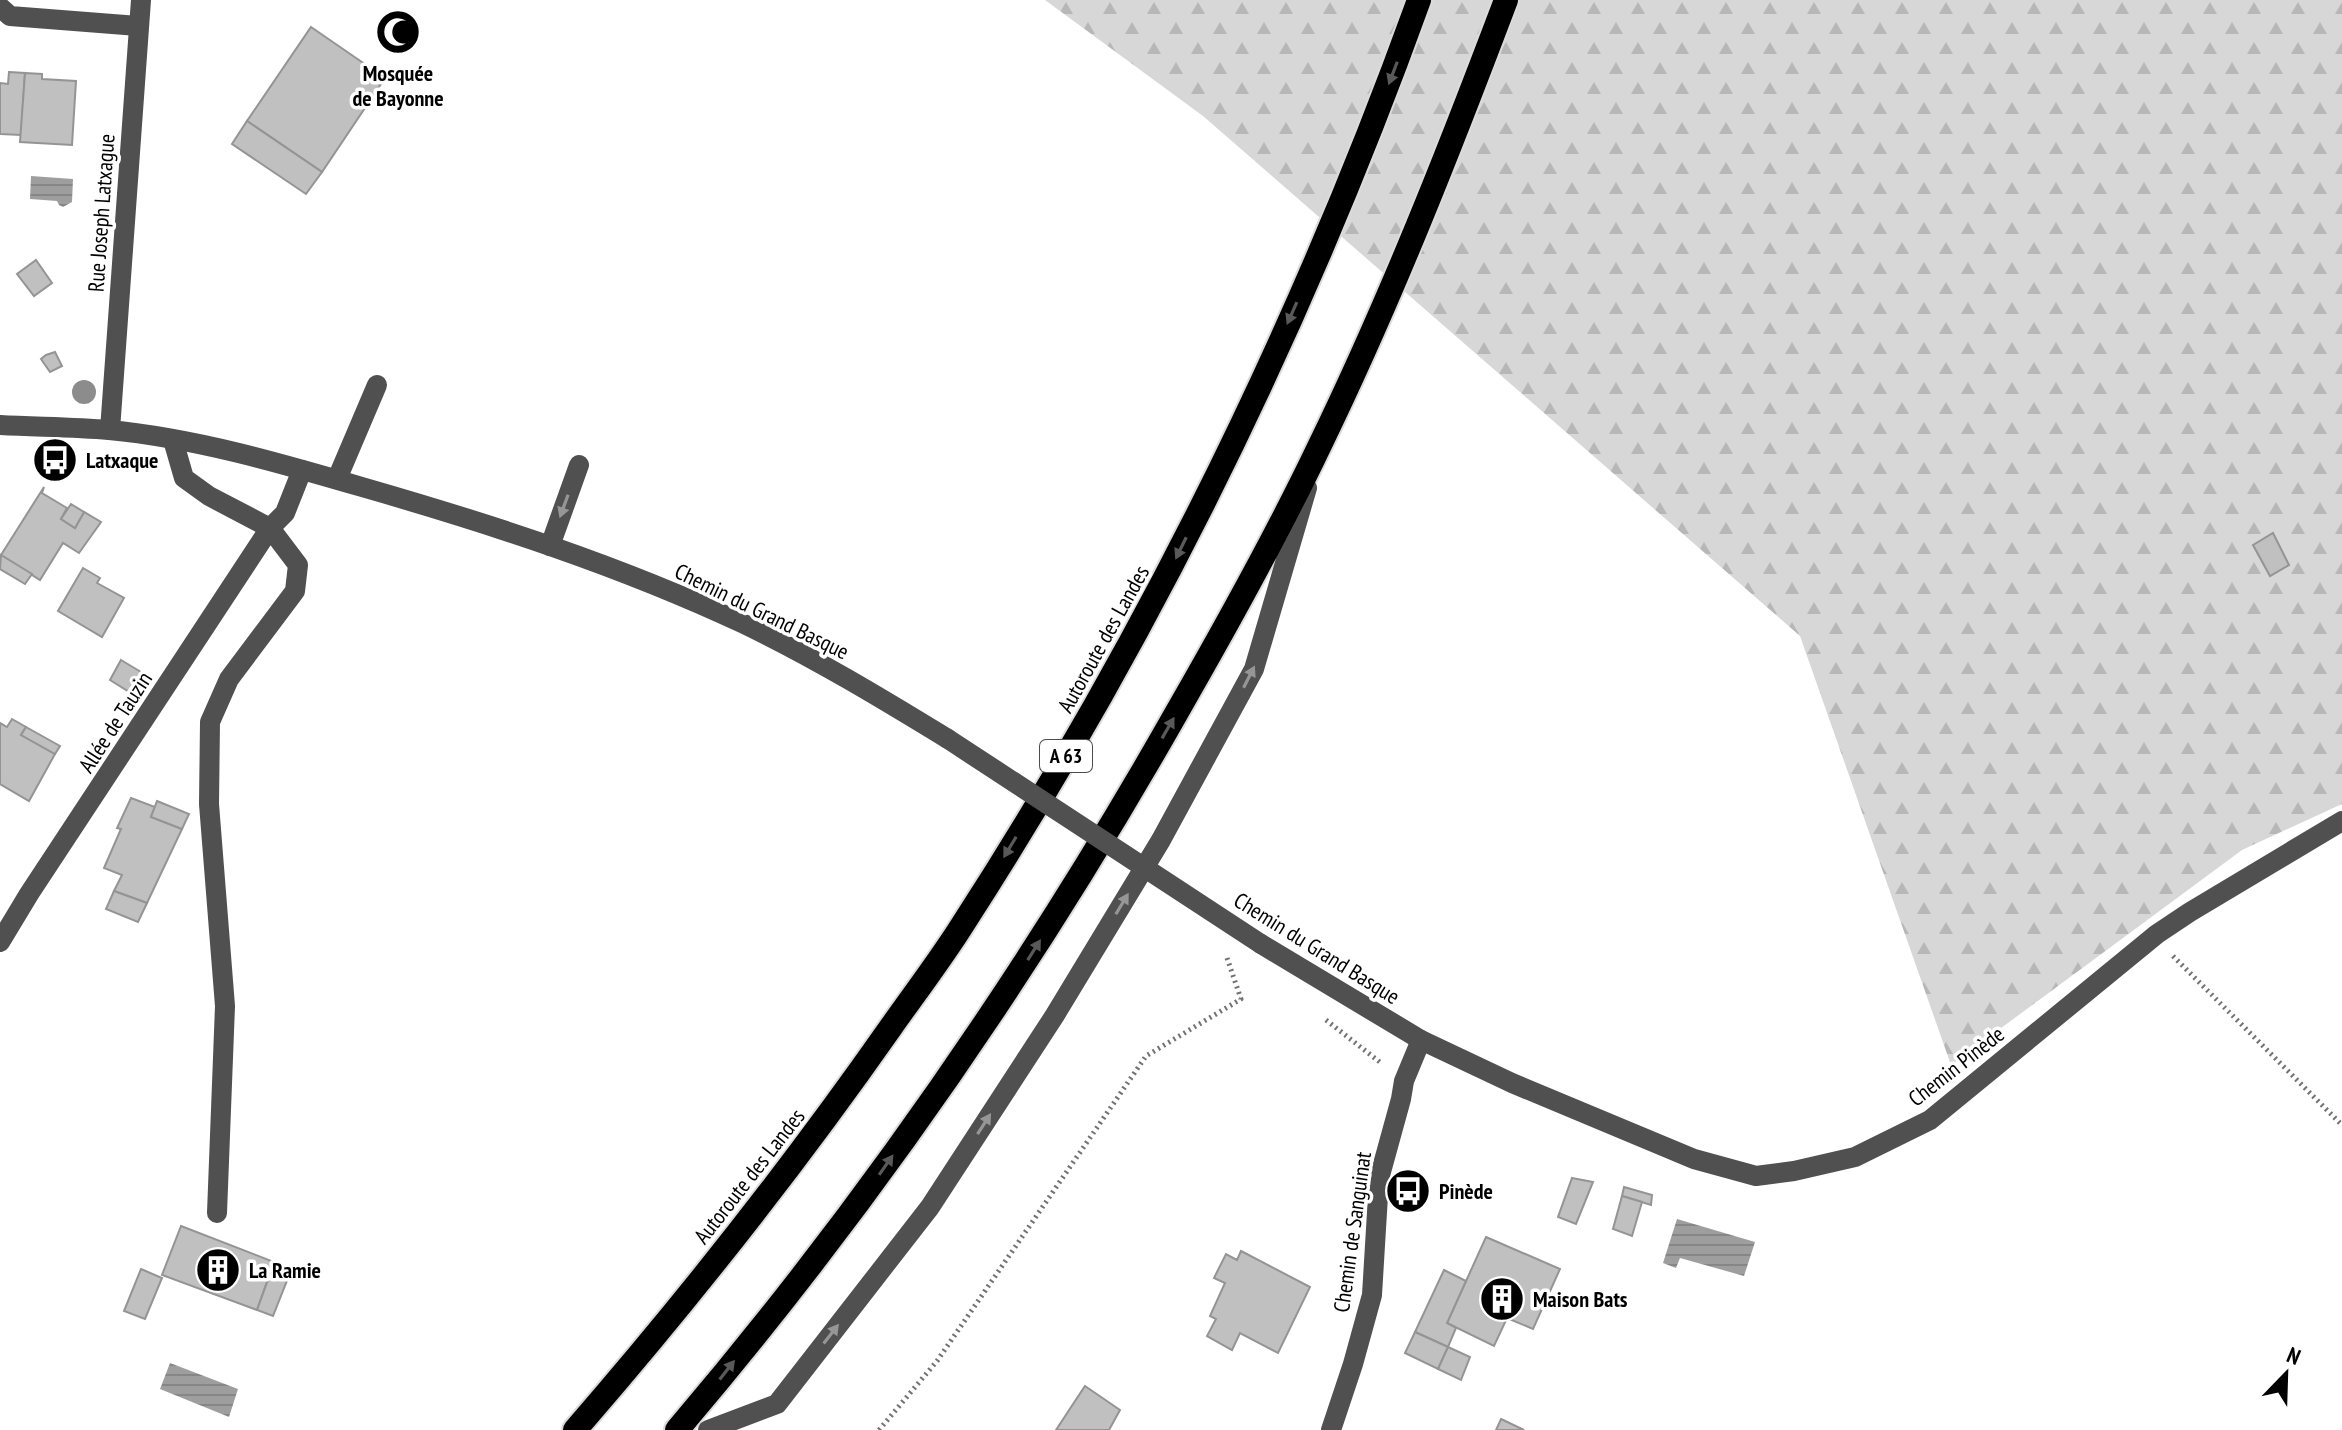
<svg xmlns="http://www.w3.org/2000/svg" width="2342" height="1430" font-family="'PT Sans Narrow',sans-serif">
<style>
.forest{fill:url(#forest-firs)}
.water{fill:url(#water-rules)}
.building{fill:#c0c0c0;stroke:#949494;stroke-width:2}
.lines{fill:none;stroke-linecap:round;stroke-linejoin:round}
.highway-casing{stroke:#dbdbdb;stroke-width:28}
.path{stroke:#727272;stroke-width:5;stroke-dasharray:2 4;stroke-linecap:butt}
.minor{stroke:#505050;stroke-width:20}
.highway{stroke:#000;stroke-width:24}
.minor-bridge{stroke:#505050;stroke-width:20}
.tree{fill:#8c8c8c}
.oneway{fill:#595959}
.oneway2{fill:#969696}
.labels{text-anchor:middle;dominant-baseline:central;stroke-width:7;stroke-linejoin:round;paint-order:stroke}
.shield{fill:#fff;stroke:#4c4c4c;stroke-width:2}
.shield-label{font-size:20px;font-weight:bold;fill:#000}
.poi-label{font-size:22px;font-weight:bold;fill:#000;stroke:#fff;text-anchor:start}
.street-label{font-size:22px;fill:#000;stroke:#fff}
</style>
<defs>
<pattern id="forest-firs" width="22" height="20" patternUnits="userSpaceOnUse" patternTransform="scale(2)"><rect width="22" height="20" fill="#d7d7d7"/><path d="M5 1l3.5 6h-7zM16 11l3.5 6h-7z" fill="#b7b7b7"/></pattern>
<pattern id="water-rules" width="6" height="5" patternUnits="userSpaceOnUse" patternTransform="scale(2)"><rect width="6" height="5" fill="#9e9e9e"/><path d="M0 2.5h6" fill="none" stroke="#868686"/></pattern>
</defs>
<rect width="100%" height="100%" fill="#fff"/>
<path class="forest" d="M1045 0H2342V804L2242 850 1951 1065 1800 636 1203 116Z"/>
<g class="water">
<path d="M31 176 73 179 72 202 63 207 59 205 57 201 30 199Z"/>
<path d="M1677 1219 1755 1242 1744 1276 1680 1258 1676 1268 1663 1263Z"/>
<path d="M170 1363 238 1389 229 1417 160 1389Z"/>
</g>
<g class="building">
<path d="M311 27 385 78 322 172 247 121Z"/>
<path d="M9 72 25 73 21 135 0 134V83L8 84Z"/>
<path d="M25 73 42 74V79L76 81 72 145 20 142Z"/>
<path d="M247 121 322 172 306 194 232 144Z"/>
<path d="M36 260 52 283 34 296 17 274Z"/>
<path d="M55 352 62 366 50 372 41 359 46 355Z"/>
<path d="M44 487 42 493 67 508 61 519 75 528 84 512 101 522 79 553 63 543 40 580 1 555Z"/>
<path d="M71 504 84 512 75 528 61 519Z"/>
<path d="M2273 533 2289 565 2270 576 2253 545Z"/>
<path d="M1 555 32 574 25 584 0 569Z"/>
<path d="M83 568 100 578 97 583 124 598 102 637 58 611Z"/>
<path d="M121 660 151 678 139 698 110 680Z"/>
<path d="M12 719 26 727 21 735 55 754 29 801 0 784V723L7 727Z"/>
<path d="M26 727 60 746 55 754 21 735Z"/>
<path d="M131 798 155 807 151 817 182 829 147 903 114 891 122 875 104 868 121 829 117 828Z"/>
<path d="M157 801 189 814 182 829 151 817Z"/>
<path d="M114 891 147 903 138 922 106 909Z"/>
<path d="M1572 1178 1593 1182 1576 1224 1558 1217Z"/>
<path d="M1624 1187 1652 1195 1651 1205 1622 1196Z"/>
<path d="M1622 1196 1642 1202 1632 1236 1613 1229Z"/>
<path d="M181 1226 274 1262 257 1310 162 1275Z"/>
<path d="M1486 1237 1560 1269 1533 1329 1507 1318 1494 1346 1447 1323Z"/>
<path d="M1241 1251 1310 1287 1278 1353 1240 1333 1232 1350 1207 1336 1216 1319 1210 1316 1225 1283 1214 1278 1226 1254 1237 1260Z"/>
<path d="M273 1266 290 1273 273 1316 257 1310Z"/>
<path d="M141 1269 162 1278 145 1319 124 1311Z"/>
<path d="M1444 1270 1466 1281 1447 1323 1456 1328 1448 1347 1415 1332Z"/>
<path d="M1415 1332 1448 1347 1438 1369 1405 1353Z"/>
<path d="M1448 1347 1470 1357 1461 1380 1438 1369Z"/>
<path d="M1085 1386 1120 1410 1109 1430H1056Z"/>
<path d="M1501 1419 1524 1430H1496Z"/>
</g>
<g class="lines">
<g class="highway-casing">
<g id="highway">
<path d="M575 1430C687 1301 793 1167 891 1027 915 993 941 959 963 924 1150 634 1302 325 1419 0"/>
<path d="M677 1430C867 1207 1033 966 1177 712 1227 625 1276 537 1319 447 1390 301 1449 151 1506 0"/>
</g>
</g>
<g class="path">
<path d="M2173 956 2342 1125"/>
<path d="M1326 1020 1381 1063"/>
<path d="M879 1430 937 1361 1146 1056 1241 999 1227 958"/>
</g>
<g class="minor">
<path d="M0 7 10 16 138 26"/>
<path d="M0 425C36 427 73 427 109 430 194 438 280 463 362 487 491 524 620 566 742 623 813 657 881 698 948 739"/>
<path d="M110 430 141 0"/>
<path d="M173 440 184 478 209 496 270 528 285 513 302 470"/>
<path d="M337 479 377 385"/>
<path d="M550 546 579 465"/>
<path d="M0 942 29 894 270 528 298 565 295 591 229 679 210 722 209 804 225 1006 217 1213"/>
<path d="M1261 944 1421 1040 1512 1083 1694 1159 1756 1176 1794 1171 1855 1157 1930 1120 2157 934 2190 912 2342 821"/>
<path d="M708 1430 777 1404 930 1207 1055 1015 1161 840 1254 669 1307 488"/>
<path d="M1331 1430 1353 1364 1372 1295 1379 1179 1401 1099 1404 1081 1421 1040"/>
</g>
<use href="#highway" class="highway"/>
<path class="minor-bridge" d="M948 739 1261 944"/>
</g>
<circle class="tree" cx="84" cy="392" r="12"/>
<defs><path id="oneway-solid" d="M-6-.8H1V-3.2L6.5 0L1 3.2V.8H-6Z" transform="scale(2)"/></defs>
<g class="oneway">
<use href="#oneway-solid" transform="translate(1393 73) rotate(111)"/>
<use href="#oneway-solid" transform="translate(1292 313) rotate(114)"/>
<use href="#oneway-solid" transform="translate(1181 548) rotate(116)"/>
<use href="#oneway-solid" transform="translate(1168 728) rotate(-60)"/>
<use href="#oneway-solid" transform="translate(1010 847) rotate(121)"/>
<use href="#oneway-solid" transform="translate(1034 950) rotate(-58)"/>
<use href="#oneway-solid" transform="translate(886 1165) rotate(-55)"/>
<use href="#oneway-solid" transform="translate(727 1370) rotate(-52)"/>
</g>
<g class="oneway2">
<use href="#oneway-solid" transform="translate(564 506) rotate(110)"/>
<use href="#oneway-solid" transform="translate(1249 677) rotate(-63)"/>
<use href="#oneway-solid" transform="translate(1122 904) rotate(-59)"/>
<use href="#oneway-solid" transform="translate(984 1124) rotate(-57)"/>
<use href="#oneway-solid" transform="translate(831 1334) rotate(-52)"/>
</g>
<defs>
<g id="mosque-disc" transform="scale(2.3)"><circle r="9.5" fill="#000" stroke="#fff"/><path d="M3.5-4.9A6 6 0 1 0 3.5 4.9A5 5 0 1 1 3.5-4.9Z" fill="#fff"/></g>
<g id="bus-disc" transform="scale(2.3)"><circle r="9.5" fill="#000" stroke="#fff"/><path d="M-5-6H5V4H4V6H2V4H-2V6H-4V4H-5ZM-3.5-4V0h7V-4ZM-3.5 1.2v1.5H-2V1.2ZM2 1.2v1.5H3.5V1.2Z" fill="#fff"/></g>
<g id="building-disc" transform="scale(2.3)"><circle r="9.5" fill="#000" stroke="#fff"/><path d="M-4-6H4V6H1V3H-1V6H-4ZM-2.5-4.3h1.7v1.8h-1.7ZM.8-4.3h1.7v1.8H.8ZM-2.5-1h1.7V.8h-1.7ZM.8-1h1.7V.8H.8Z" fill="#fff"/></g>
</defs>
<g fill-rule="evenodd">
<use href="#mosque-disc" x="398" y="32"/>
<use href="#bus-disc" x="55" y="460"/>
<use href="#bus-disc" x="1408" y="1191"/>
<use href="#building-disc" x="218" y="1270"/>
<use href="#building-disc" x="1502" y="1299"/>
</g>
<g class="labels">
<rect class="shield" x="1040" y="740" width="52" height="32" rx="6"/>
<g class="shield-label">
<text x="1066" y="756">A 63</text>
</g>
<g class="poi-label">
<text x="398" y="73" text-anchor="middle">Mosquée<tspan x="398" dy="25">de Bayonne</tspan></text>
<text x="86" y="460">Latxaque</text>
<text x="1439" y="1191">Pinède</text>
<text x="249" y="1270">La Ramie</text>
<text x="1533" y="1299">Maison Bats</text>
</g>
<g class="street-label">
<text transform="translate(101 213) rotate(-86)">Rue Joseph Latxague</text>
<text transform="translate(762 611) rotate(26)">Chemin du Grand Basque</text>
<text transform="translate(1103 639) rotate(-61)">Autoroute des Landes</text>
<text transform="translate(115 722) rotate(-57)">Allée de Tauzin</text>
<text transform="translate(1317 948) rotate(32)">Chemin du Grand Basque</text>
<text transform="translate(1956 1066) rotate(-38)">Chemin Pinède</text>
<text transform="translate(749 1176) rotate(-52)">Autoroute des Landes</text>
<text transform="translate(1352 1232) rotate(-82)">Chemin de Sanguinat</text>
</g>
</g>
<g transform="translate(2286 1374) rotate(23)" stroke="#ffffff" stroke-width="6" paint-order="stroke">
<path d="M0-6L14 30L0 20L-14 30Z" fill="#000000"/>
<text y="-12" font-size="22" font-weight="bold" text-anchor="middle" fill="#000000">N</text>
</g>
</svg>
